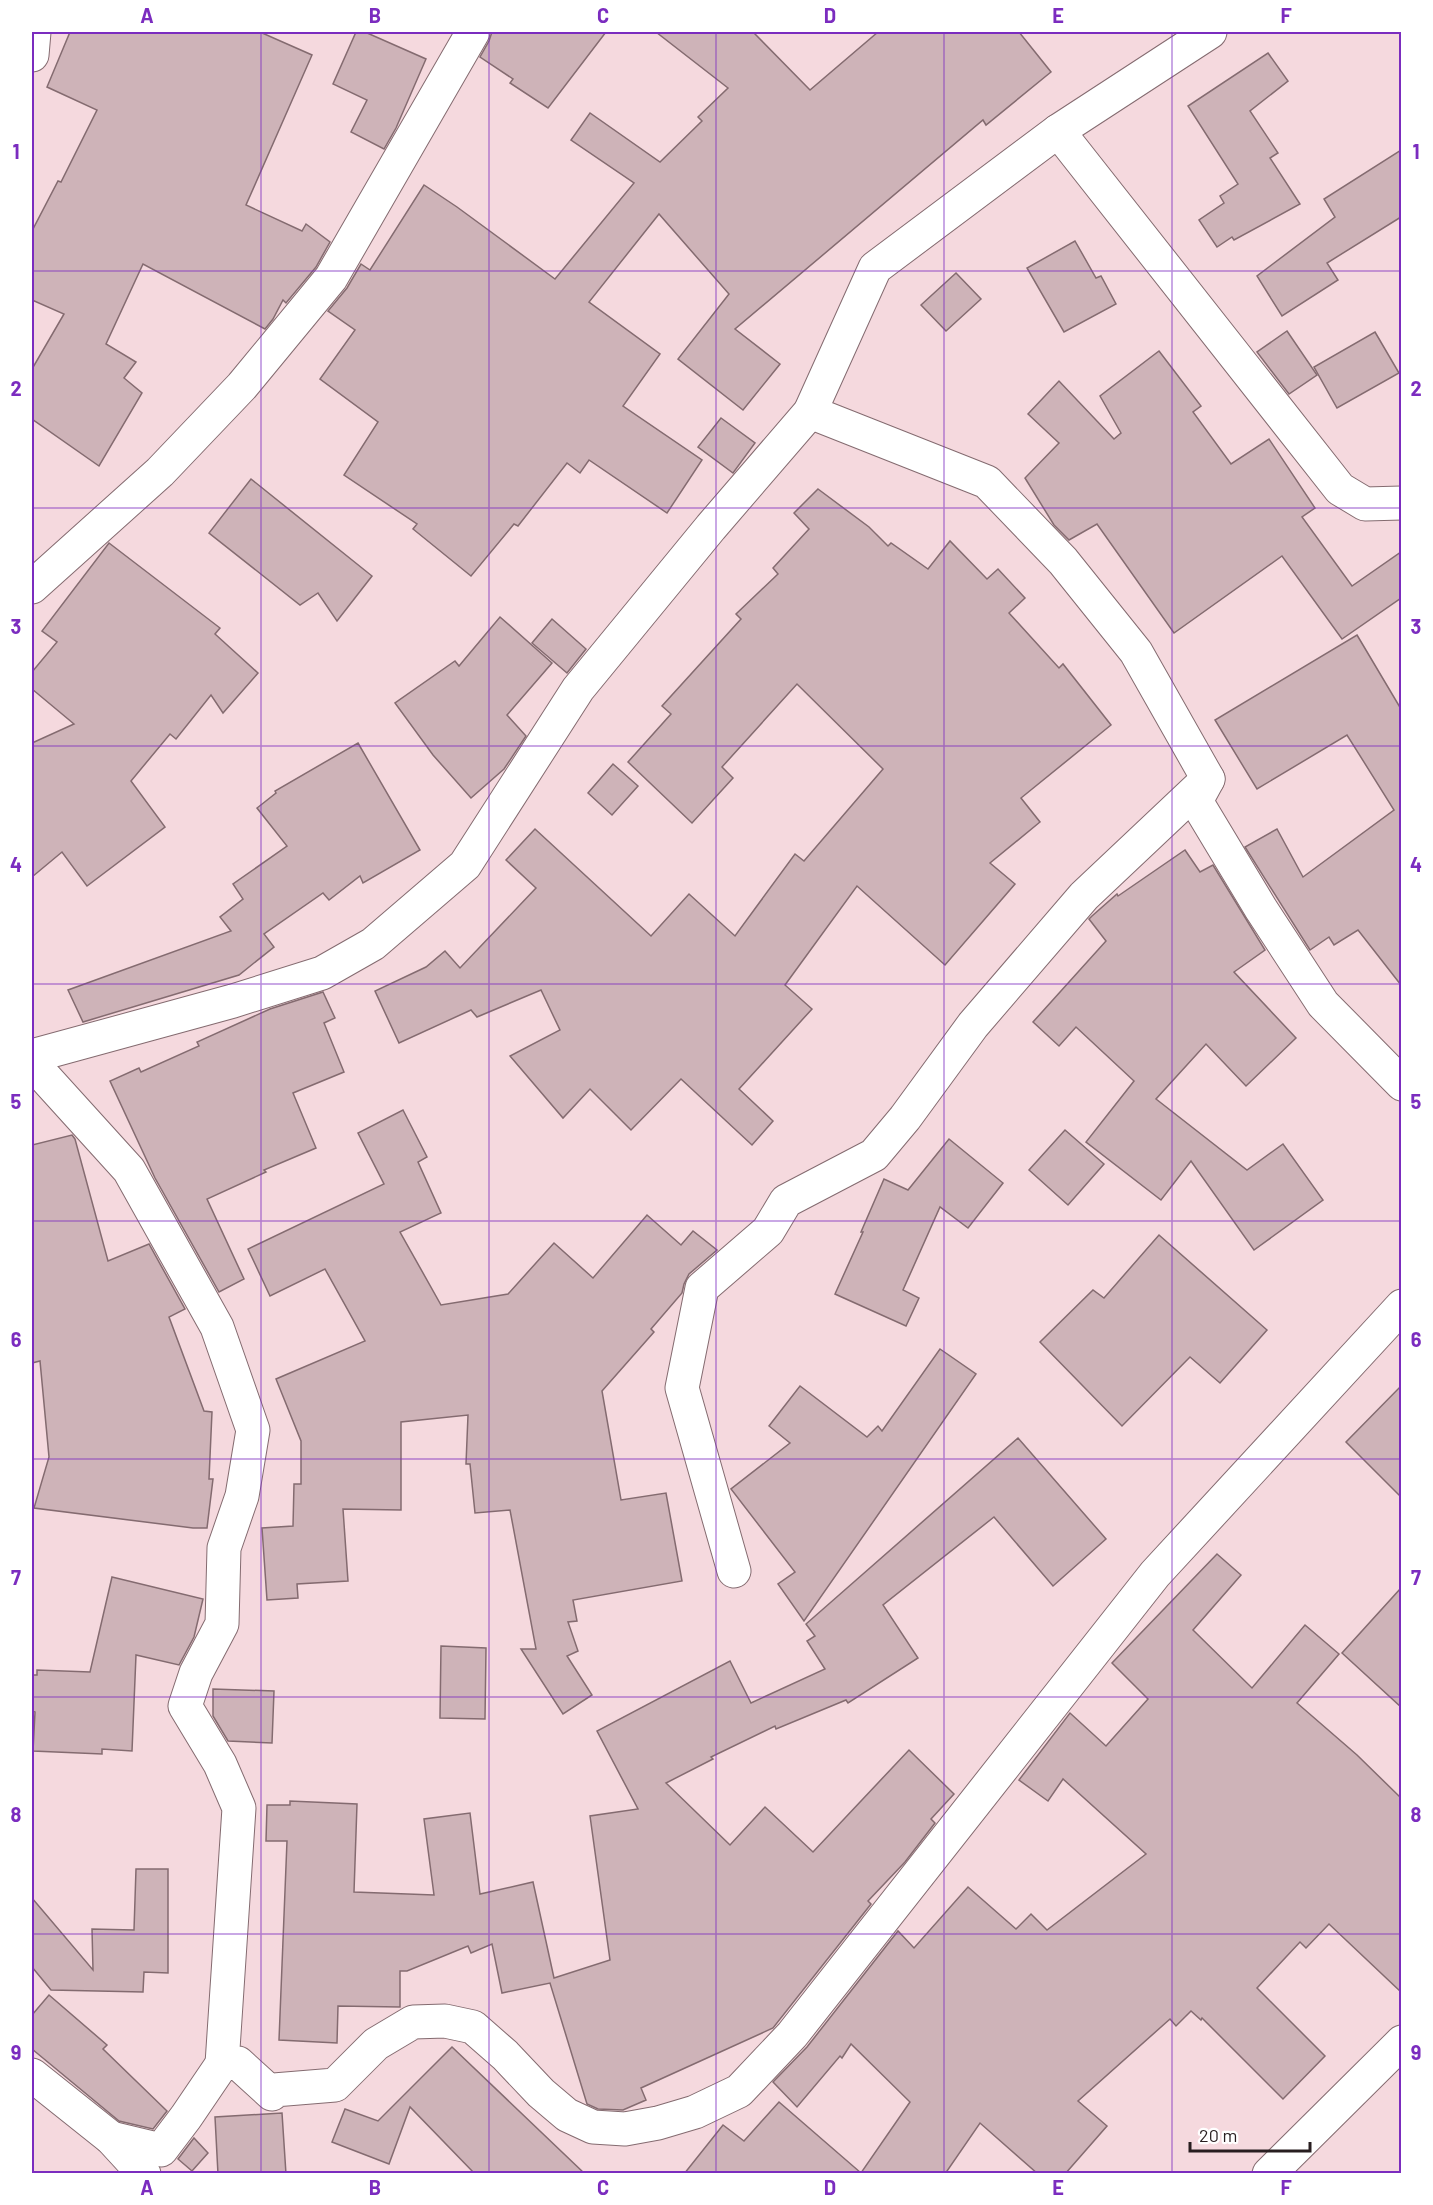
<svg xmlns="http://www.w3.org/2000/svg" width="1433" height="2205" font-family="Barlow,sans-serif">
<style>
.building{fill:#ceb3b8;stroke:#846b70;stroke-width:1.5}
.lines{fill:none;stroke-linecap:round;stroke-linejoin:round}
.minor-casing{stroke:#846b70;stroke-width:35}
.minor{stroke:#fff;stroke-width:33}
.grid{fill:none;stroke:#7b2cbf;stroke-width:1.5;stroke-opacity:0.55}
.neatline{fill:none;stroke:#7b2cbf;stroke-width:2}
.grid-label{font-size:20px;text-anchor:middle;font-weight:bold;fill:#7b2cbf}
</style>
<rect width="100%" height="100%" fill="#f5d9de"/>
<g class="building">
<path d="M70 32H260L312 55 246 205 302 231 306 224 330 242 316 267 286 303 283 300 273 319 265 329 143 264 106 344 136 362 124 378 142 393 99 466 32 419V369L64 314 32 300V231L58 181 61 182 97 110 47 87Z"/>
<path d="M356 32H365L426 59 396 128 384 149 351 132 367 100 333 84Z"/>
<path d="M492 32H606L548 108 510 83 513 79 480 57 489 41Z"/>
<path d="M656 32H753L810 90 878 32H1019L1051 72 986 125 983 120 735 329 780 364 743 410 678 359 729 294 659 214 589 302 660 354 623 406 702 460 667 513 589 460 580 473 567 463 518 526 514 524 471 576 413 529 417 524 344 475 378 422 320 379 355 330 328 311 347 288 361 264 370 270 424 185 457 207 555 279 634 183 571 140 590 113 660 162 702 121 698 117 728 88Z"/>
<path d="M1268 53 1288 81 1250 111 1278 153 1270 158 1300 204 1234 240 1232 237 1217 247 1199 220 1224 203 1220 196 1238 184 1188 106Z"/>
<path d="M1401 150V217L1327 263 1338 280 1282 316 1257 276 1335 217 1324 199Z"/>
<path d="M1075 241 1096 278 1101 276 1116 304 1064 332 1027 268Z"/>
<path d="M956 273 981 299 946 331 921 305Z"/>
<path d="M1287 331 1317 375 1289 394 1257 352Z"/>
<path d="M1375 332 1399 373 1337 408 1314 367Z"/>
<path d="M1159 351 1201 406 1193 412 1231 464 1269 439 1315 508 1302 517 1352 586 1401 552V598L1342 639 1282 556 1174 633 1097 524 1069 540 1054 525 1025 478 1059 443 1028 414 1059 381 1114 439 1121 433 1100 396Z"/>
<path d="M721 418 755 443 733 473 698 447Z"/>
<path d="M251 479 372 576 337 621 318 593 300 605 209 533Z"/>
<path d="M818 489 869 527 888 546 891 543 928 569 950 541 987 579 998 569 1025 598 1009 613 1059 668 1063 664 1111 725 1021 798 1040 822 990 863 1015 884 945 965 857 886 785 985 812 1009 739 1089 773 1121 752 1145 681 1079 631 1130 590 1089 563 1118 510 1056 560 1030 541 990 477 1017 471 1010 399 1043 375 991 426 967 445 951 460 968 536 888 506 860 535 829 651 936 689 894 735 936 795 854 804 861 883 769 797 684 722 767 733 778 692 823 628 762 671 714 662 706 741 619 736 614 778 574 773 568 809 529 794 513Z"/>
<path d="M109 543 220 628 215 634 258 673 223 713 211 695 176 739 170 734 131 781 165 827 87 886 62 852 32 877V743L74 724 32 689V672L57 642 42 631Z"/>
<path d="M500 617 552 663 507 715 526 736 504 769 471 798 433 755 395 703 455 661 459 666Z"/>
<path d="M552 619 586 649 567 673 532 643Z"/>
<path d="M1357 635 1401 709V985L1358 930 1334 945 1329 937 1310 950 1245 847 1277 829 1303 877 1394 810 1347 735 1257 789 1215 720Z"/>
<path d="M358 743 420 850 363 883 360 876 329 900 323 893 264 934 274 947 239 975 83 1022 68 990 231 931 220 917 243 899 233 884 287 846 257 808 276 793 275 791Z"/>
<path d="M613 764 638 786 612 815 588 793Z"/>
<path d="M1185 850 1200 872 1213 865 1265 950 1234 972 1296 1038 1246 1086 1206 1044 1156 1099 1247 1170 1283 1144 1323 1200 1254 1250 1191 1161 1161 1200 1086 1142 1134 1081 1076 1027 1059 1046 1033 1022 1106 941 1089 919 1092 916 1117 894 1118 896Z"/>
<path d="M323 992 335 1018 324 1023 344 1072 293 1093 316 1148 264 1170 266 1172 207 1199 244 1279 219 1292 155 1178 110 1081 139 1068 141 1072 199 1046 197 1042 270 1009Z"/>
<path d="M403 1110 427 1157 418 1162 441 1213 400 1232 441 1305 508 1294 554 1243 593 1278 647 1215 681 1245 693 1231 717 1250 689 1274 684 1284 682 1293 651 1329 654 1332 602 1391 621 1500 666 1493 682 1581 573 1600 577 1621 568 1622 578 1651 567 1656 592 1695 563 1714 521 1649H536L510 1510 475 1513 470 1464H466L468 1415 401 1422V1510L343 1509 348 1581 297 1584 298 1598 267 1600 262 1528 293 1526 294 1484H301V1441L276 1379 365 1341 325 1269 270 1296 248 1249 384 1184 358 1133Z"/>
<path d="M1065 1130 1104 1164 1068 1205 1029 1170Z"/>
<path d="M72 1135 75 1139 108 1261 149 1244 185 1309 169 1317 204 1411 212 1412 209 1479H213L207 1528H193L34 1508 49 1457 40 1361 32 1363V1145Z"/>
<path d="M949 1139 1003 1183 968 1228 940 1207 903 1290 919 1298 906 1326 835 1294 863 1232H861L884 1179 908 1190Z"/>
<path d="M1159 1235 1267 1330 1220 1383 1190 1357 1122 1426 1040 1342 1093 1290 1104 1298Z"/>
<path d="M940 1349 976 1374 804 1621 778 1584 795 1572 731 1489 790 1443 769 1426 800 1386 867 1437 878 1426 882 1431Z"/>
<path d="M1401 1386V1497L1346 1442Z"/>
<path d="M1018 1438 1106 1539 1053 1586 994 1517 883 1605 918 1658 848 1703 846 1700 776 1729 775 1726 711 1757 713 1759 666 1783 730 1845 765 1807 813 1852 909 1750 954 1794 931 1819 935 1823 905 1862 868 1901 871 1904 773 2028 641 2088 646 2100 623 2110 598 2109 587 2104 550 1983 502 1993 492 1944 471 1953 468 1946 407 1971H400V2007L338 2006 337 2043 279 2040 287 1841H266L267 1805H290V1801L357 1804 354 1892 434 1895 424 1819 470 1813 480 1894 533 1882 554 1978 610 1960 590 1816 638 1809 597 1731 730 1661 751 1703 825 1669 807 1641 815 1636 806 1624Z"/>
<path d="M1217 1554 1241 1575 1193 1630 1252 1688 1305 1625 1339 1654 1297 1703 1357 1755 1401 1798V1992L1329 1924 1306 1948 1300 1942 1257 1988 1325 2056 1283 2099 1202 2018 1201 2020 1191 2011 1176 2026 1170 2019 1078 2101 1107 2126 1065 2174H1038L980 2123 945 2174H684L723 2125 744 2141 779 2102 861 2173 910 2102 851 2044 842 2058 840 2056 797 2107 773 2082 807 2047 898 1931 914 1948 968 1887 1016 1929 1031 1914 1047 1930 1146 1854 1063 1779 1048 1801 1019 1780 1070 1713 1106 1746 1148 1699 1112 1663Z"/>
<path d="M112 1577 203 1599 194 1637 179 1665 136 1655 132 1751 102 1749V1754L33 1751 35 1712 32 1711V1675H37V1670L90 1672Z"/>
<path d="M1401 1588V1707L1342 1653Z"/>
<path d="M441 1646 486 1648 485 1719 440 1718Z"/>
<path d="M213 1689 274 1691 272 1743 228 1741 213 1716Z"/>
<path d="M136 1869H168V1973L144 1972 143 1992 51 1990 32 1967V1898L93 1970 92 1929 134 1930Z"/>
<path d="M49 1995 107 2045 103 2049 167 2111 153 2129 119 2121 32 2049V2015Z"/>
<path d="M452 2047 585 2174H475L410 2107 389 2164 332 2142 345 2109 378 2121Z"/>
<path d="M282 2113 286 2174H218L215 2117Z"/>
<path d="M194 2138 208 2153 192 2171 178 2159Z"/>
</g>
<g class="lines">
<g class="minor-casing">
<g id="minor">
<path d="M32 55 34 32"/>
<path d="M1058 131 1340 489 1365 504 1402 503"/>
<path d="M810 412 987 482 1063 561 1136 652 1208 779 1196 801 1261 909 1323 1004 1402 1084"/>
<path d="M32 587 160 472 242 386 331 278 473 32"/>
<path d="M32 1056 233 1001 322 973 373 944 465 865 578 689 711 527 810 412 875 268 1058 131 1210 32"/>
<path d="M32 1063 129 1170 217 1327 253 1430 242 1496 224 1548 222 1624 196 1673 185 1706 220 1764 239 1808 222 2064 238 2063 272 2094 274 2090 335 2085 376 2044 413 2022 445 2021 473 2027 505 2055 541 2093 567 2115 593 2127 625 2129 658 2123 695 2112 739 2091 792 2035 1155 1574 1402 1306"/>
<path d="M734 1571 682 1388 702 1288 768 1231 786 1201 874 1155 905 1118 973 1025 1084 896 1208 779"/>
<path d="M32 2075 111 2138 144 2174"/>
<path d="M111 2138 161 2150 186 2117 222 2064"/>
<path d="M1269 2174 1402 2042"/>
</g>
</g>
<use href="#minor" class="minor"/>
</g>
<path class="grid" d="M261 32V2174M489 32V2174M716 32V2174M944 32V2174M1172 32V2174M32 271H1402M32 508H1402M32 746H1402M32 984H1402M32 1221H1402M32 1459H1402M32 1697H1402M32 1934H1402"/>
<rect width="1433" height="2205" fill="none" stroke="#ffffff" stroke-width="66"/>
<path d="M1190 2142v9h120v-9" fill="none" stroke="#281e20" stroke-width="3"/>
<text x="1199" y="2142" font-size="18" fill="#281e20" stroke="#ffffff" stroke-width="4.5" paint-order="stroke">20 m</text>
<rect x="33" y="33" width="1367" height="2139" class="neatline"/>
<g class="grid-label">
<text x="147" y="23">A</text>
<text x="375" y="23">B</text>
<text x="603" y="23">C</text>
<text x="830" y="23">D</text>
<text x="1058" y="23">E</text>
<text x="1286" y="23">F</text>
<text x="16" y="159">1</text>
<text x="1416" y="159">1</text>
<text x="16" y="396">2</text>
<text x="1416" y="396">2</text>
<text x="16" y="634">3</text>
<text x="1416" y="634">3</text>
<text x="16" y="872">4</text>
<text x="1416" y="872">4</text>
<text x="16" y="1109">5</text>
<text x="1416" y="1109">5</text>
<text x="16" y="1347">6</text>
<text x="1416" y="1347">6</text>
<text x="16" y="1585">7</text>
<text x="1416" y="1585">7</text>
<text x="16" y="1822">8</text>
<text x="1416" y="1822">8</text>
<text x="16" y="2060">9</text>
<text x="1416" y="2060">9</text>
<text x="147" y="2195">A</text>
<text x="375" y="2195">B</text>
<text x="603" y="2195">C</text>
<text x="830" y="2195">D</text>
<text x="1058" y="2195">E</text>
<text x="1286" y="2195">F</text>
</g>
</svg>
